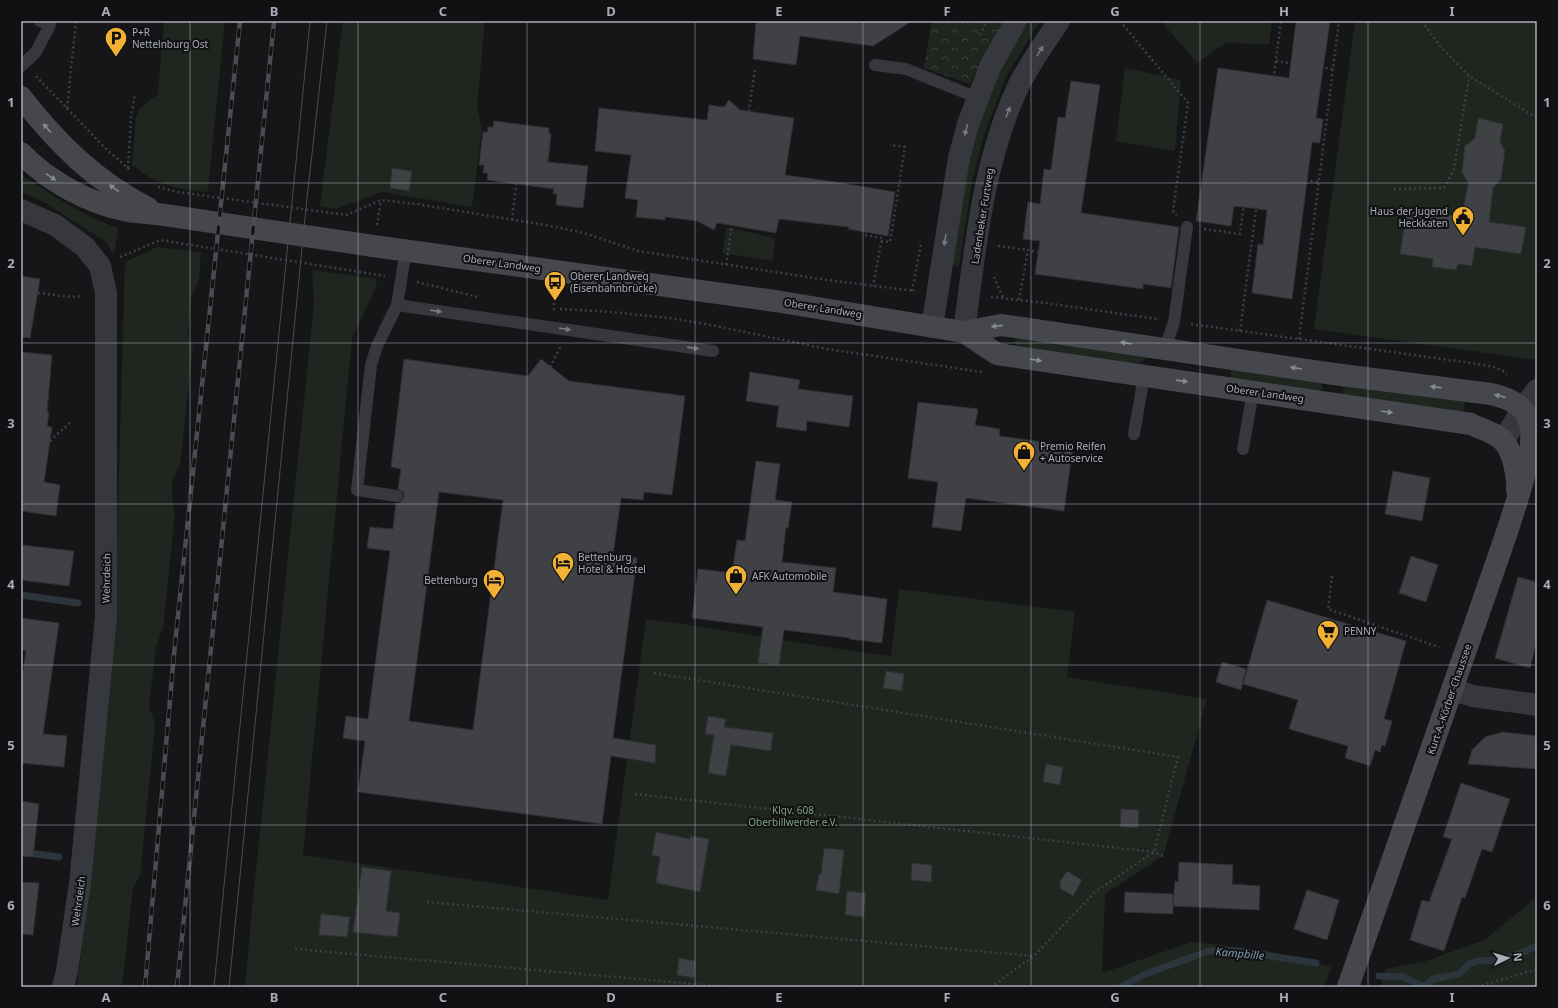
<svg xmlns="http://www.w3.org/2000/svg" width="1558" height="1008" font-family="'Noto Sans',sans-serif">
<style>
.green{fill:#1e261f}
.forest{fill:url(#forest-crowns)}
.lines{fill:none;stroke-linecap:round;stroke-linejoin:round}
.stream{stroke:#2c353c;stroke-width:7}
.building{fill:#404145;stroke:#303034;fill-rule:evenodd}
.path{stroke:#3d3f44;stroke-width:2.5;stroke-dasharray:2 3;stroke-linecap:butt}
.service{stroke:#37383d;stroke-width:12}
.minor{stroke:#37383d;stroke-width:22}
.tertiary{stroke:#37383d;stroke-width:22}
.secondary{stroke:#45474d;stroke-width:22}
.tram{stroke:#4a4c52;stroke-width:1}
.rail-casing{stroke:#4a4c52;stroke-width:4.5}
.rail{stroke:#111113;stroke-width:3;stroke-dasharray:9;stroke-linecap:butt}
.oneway{fill:#757881}
.oneway2{fill:#858993}
.grid{fill:none;stroke:#a8adb8;stroke-width:1;stroke-opacity:0.55}
.labels{text-anchor:middle;dominant-baseline:central;stroke-width:4;stroke-linejoin:round;paint-order:stroke}
.poi-label{font-size:10px;fill:#a8adb8;stroke:#111113;text-anchor:start}
.street-label{font-size:10px;fill:#a8adb8;stroke:#111113}
.park-label{font-size:10px;fill:#7fa381;stroke:#111113}
.water-label{font-size:11px;font-style:italic;fill:#7f9bb3;stroke:#111113}
.neatline{fill:none;stroke:#a8adb8;stroke-width:1.5}
.grid-label{font-size:13px;text-anchor:middle;font-weight:bold;fill:#a8adb8}
</style>
<defs>
<pattern id="forest-crowns" width="20" height="18" patternUnits="userSpaceOnUse"><rect width="20" height="18" fill="#1e261f"/><path d="M2 6a3 3 0 1 1 6 0M12 15a3 3 0 1 1 6 0" fill="none" stroke="#3c433d"/></pattern>
</defs>
<rect width="100%" height="100%" fill="#161618"/>
<g class="green">
<path d="M164 21H225L208 192C176 189 158 185 132 165L136 117 139 109 158 94Z"/>
<path d="M343 21H485L477 105 482 129 472 207 382 192 336 209 320 206Z"/>
<path d="M1029 21H1040L1006 77 984 136 972 181 959 267 951 264 964 179 977 130 999 71Z"/>
<path d="M1161 21H1272L1269 44 1226 43 1197 63Z"/>
<path d="M1355 21H1537V360L1314 329Z"/>
<path d="M1125 68 1181 80 1175 151 1116 141Z"/>
<path d="M21 174C51 195 83 216 118 228L114 255 106 242 44 202 21 192Z"/>
<path d="M726 227 775 238 773 261 723 253Z"/>
<path d="M157 247 201 252 199 279 191 298 188 334 193 347 180 464C169 483 171 493 175 514L163 628 156 646 149 707 155 724 140 876 133 888 122 987H77L89 888 116 575 125 262Z"/>
<path d="M312 270 377 279 376 287 352 338 303 855 608 900 646 619C728 629 809 646 891 656L899 589 1075 612 1067 677 1207 699 1163 856 1105 894 1102 973 1192 942 1263 950 1331 967 1324 987H245L251 920 314 302Z"/>
<path d="M1016 335 1153 354 1132 368 1014 351Z"/>
<path d="M1232 366 1320 382 1323 389 1317 393 1230 381Z"/>
<path d="M1344 383 1466 399 1462 416 1342 399Z"/>
<path d="M1537 897V987H1380L1386 969 1426 961 1484 940Z"/>
</g>
<path class="forest" d="M932 21H1004L969 84 924 68Z"/>
<g class="lines">
<g class="stream">
<path d="M21 595 78 603"/>
<path d="M21 852 59 857"/>
<path d="M1379 976 1404 977 1417 984 1425 986 1433 979 1459 974 1469 964 1477 961 1498 960 1511 957 1537 946"/>
<path d="M1121 987 1145 974 1209 951H1237L1316 963"/>
</g>
</g>
<g class="building">
<path d="M756 21H912L873 46 800 36 796 65 753 59Z"/>
<path d="M1296 21H1330L1316 118 1323 119 1320 143 1312 142 1292 299 1252 293 1258 244 1263 245 1267 210 1234 206 1231 226 1196 221 1218 68 1289 78Z"/>
<path d="M1071 81 1100 85 1081 213 1179 227 1171 288 1143 284V289L1035 274 1040 241 1023 239 1028 202 1040 204 1044 169 1051 170 1058 117 1065 118Z"/>
<path d="M729 100 740 110 794 118 785 175 836 182 895 192 888 236 848 229 849 227 779 219 776 233 717 223 714 230 697 221 665 217V220L636 217 638 200 625 198 631 155 595 151 599 108 707 120 709 105 724 107Z"/>
<path d="M1478 118 1503 124 1500 142 1505 151 1501 179 1493 188 1489 222 1526 227 1521 254 1475 247 1472 266 1458 264 1456 270 1432 267 1433 259 1400 254 1407 209 1462 217 1468 183 1462 172 1465 146 1475 138Z"/>
<path d="M494 121 549 128V133L551 134 548 162 588 166 583 208 556 205 557 194H553L554 189 487 180 488 173H483L484 165H479L483 132H488V127H493Z"/>
<path d="M392 168 412 171 409 191 390 188Z"/>
<path d="M21 276 40 279 30 338 21 337Z"/>
<path d="M21 352 52 355 47 412H49L47 426 52 427 44 482 60 485 56 516 21 511Z"/>
<path d="M404 359 528 376 541 359 569 381 685 396 672 495 644 492 643 500 621 498 613 555 637 558 613 738 656 745 655 763 611 756 602 824 358 792 365 741 343 738 346 716 368 719 390 551 367 548 370 527 393 529 396 503H400L404 497V493L398 489 401 469 391 467ZM439 492 503 500 473 730 409 721Z"/>
<path d="M750 372 800 380 798 389 853 396 849 427 807 421 806 431 776 427 779 406 746 401Z"/>
<path d="M918 402 978 409 975 425 1000 429 999 436 1073 446 1064 511 966 498 961 531 932 527 938 482 908 478Z"/>
<path d="M756 461 780 464 775 500 792 502 788 528 786 527 782 562 836 568 833 592 887 599 882 643 849 639 850 638 784 630 779 665 758 663 763 627 692 618 698 569 732 573 737 540 745 541Z"/>
<path d="M1393 471 1430 478 1422 521 1385 514Z"/>
<path d="M21 545 74 551 69 586 21 580Z"/>
<path d="M1411 556 1438 565 1426 602 1399 593Z"/>
<path d="M1518 577 1537 582V641L1530 668 1495 658Z"/>
<path d="M1267 600 1406 641 1384 719 1392 721 1385 746 1382 745 1380 752 1375 750 1370 766 1345 758 1348 746 1289 729 1298 700 1243 684Z"/>
<path d="M21 618 59 623 43 734 67 736 64 767 21 763V683L26 651 21 650Z"/>
<path d="M1222 662 1246 669 1241 690 1216 682Z"/>
<path d="M886 671 904 674 902 691 883 688Z"/>
<path d="M708 716 726 719 724 727 773 733 771 751 731 745 726 776 708 773 714 735 705 734Z"/>
<path d="M1503 732 1537 736V769L1468 764 1472 750 1485 737Z"/>
<path d="M1046 764 1063 767 1060 785 1043 782Z"/>
<path d="M1461 783 1510 799 1492 852 1482 849 1465 898 1462 897 1444 951 1410 940 1422 900 1429 902 1452 839 1443 837Z"/>
<path d="M21 801 39 804 33 857 21 856Z"/>
<path d="M1121 809 1139 810 1138 828 1120 827Z"/>
<path d="M656 832 690 839 691 836 709 839 700 892 656 883 660 857 652 855Z"/>
<path d="M824 848 844 850 839 894 816 890 819 874H821Z"/>
<path d="M1179 862 1233 865 1232 884 1260 886 1259 910 1173 906 1175 881 1178 882Z"/>
<path d="M912 863 932 865 931 882 911 880Z"/>
<path d="M362 867 391 871 386 911 400 913 397 937 353 932Z"/>
<path d="M1067 871 1082 880 1073 896 1060 888V882Z"/>
<path d="M21 882 39 883 33 935 21 934Z"/>
<path d="M1307 890 1339 900 1327 940 1294 929Z"/>
<path d="M847 891 866 893 864 917 845 915Z"/>
<path d="M1125 892 1173 894V914L1124 912Z"/>
<path d="M321 914 350 917 347 937 319 935Z"/>
<path d="M679 958 696 961 694 978 677 975Z"/>
</g>
<g class="lines">
<g class="path">
<path d="M1120 21 1188 103 1173 211 1177 215"/>
<path d="M1422 21 1440 46 1469 76 1537 118"/>
<path d="M980 35 987 21"/>
<path d="M1276 61 1333 69"/>
<path d="M36 76 106 149 130 170"/>
<path d="M67 108 76 21"/>
<path d="M128 168 131 117 135 93"/>
<path d="M1261 174 1319 182"/>
<path d="M158 187 178 192 346 215 381 200 417 204 551 226 584 233 638 251 827 280 915 291"/>
<path d="M1394 189 1444 188 1454 169 1469 76"/>
<path d="M512 220 517 177"/>
<path d="M377 225 381 200"/>
<path d="M1204 229 1240 234 1261 78"/>
<path d="M865 235 882 238 873 286"/>
<path d="M881 241 890 242 905 147 890 145"/>
<path d="M998 246 1028 250"/>
<path d="M120 257 160 240 385 276"/>
<path d="M726 265 755 70"/>
<path d="M994 277 1004 300"/>
<path d="M417 282 478 297"/>
<path d="M912 291 921 244"/>
<path d="M38 293 71 297 83 296"/>
<path d="M554 293V312"/>
<path d="M991 297 1045 303 1157 319"/>
<path d="M1019 300 1028 250 1038 252"/>
<path d="M560 309 611 312 670 318 716 326 827 349 982 372"/>
<path d="M1191 324 1478 364C1489 366 1499 367 1507 374"/>
<path d="M1240 331 1281 21"/>
<path d="M1299 339 1339 21"/>
<path d="M550 367 561 346"/>
<path d="M50 441 72 421"/>
<path d="M1332 576 1328 609 1439 647"/>
<path d="M654 673 1178 757 1154 852 1095 892 1034 956 991 987"/>
<path d="M635 794 1154 852 1163 856"/>
<path d="M427 902 1033 956"/>
<path d="M295 949 729 987"/>
<path d="M1477 987 1537 969"/>
<path d="M1535 987 1537 981"/>
</g>
<g class="service">
<path d="M875 65 906 69 978 98"/>
<path d="M21 66 36 52 50 25 40 21"/>
<path d="M397 305 713 351"/>
<path d="M1165 349 1174 322 1187 227"/>
<path d="M1134 434 1144 376"/>
<path d="M1243 449 1253 391"/>
<path d="M397 496 357 490 371 365 377 346 397 305 406 250"/>
</g>
<g class="minor">
<path d="M21 210 55 225 85 247 100 266 106 293V617L80 883 67 971 63 987"/>
<path d="M1504 441 1522 409 1537 390"/>
<path d="M1453 690 1473 696 1537 705"/>
</g>
<g class="tertiary">
<path d="M932 327 952 201 959 158 968 124 990 67 1016 21"/>
<path d="M964 332C975 251 982 167 1016 91 1027 67 1044 44 1059 21"/>
</g>
<g class="secondary">
<path d="M21 97C57 143 96 182 148 208"/>
<path d="M21 153C48 181 89 204 128 211 138 213 148 213 158 214L373 246 775 301 964 332 1001 325 1334 374 1491 394C1512 399 1528 406 1531 430 1533 450 1526 469 1521 487 1510 526 1496 563 1483 601 1438 730 1394 859 1348 987"/>
<path d="M964 332 997 354 1471 424C1480 429 1497 433 1504 442 1513 452 1518 476 1517 490"/>
</g>
<g class="tram">
<path d="M214 987 310 21"/>
<path d="M229 987 307 198 327 21"/>
</g>
<g class="rail-casing">
<g id="rail">
<path d="M145 987 174 654 240 21"/>
<path d="M177 987 274 21"/>
</g>
</g>
<use href="#rail" class="rail"/>
</g>
<defs><path id="oneway-solid" d="M-6-.8H1V-3.2L6.5 0L1 3.2V.8H-6Z"/></defs>
<g class="oneway">
<use href="#oneway-solid" transform="translate(1040 51) rotate(-58)"/>
<use href="#oneway-solid" transform="translate(1008 112) rotate(-69)"/>
<use href="#oneway-solid" transform="translate(966 130) rotate(104)"/>
<use href="#oneway-solid" transform="translate(945 240) rotate(99)"/>
<use href="#oneway-solid" transform="translate(436 311) rotate(8)"/>
<use href="#oneway-solid" transform="translate(565 329) rotate(8)"/>
<use href="#oneway-solid" transform="translate(693 348) rotate(8)"/>
</g>
<g class="oneway2">
<use href="#oneway-solid" transform="translate(47 128) rotate(-132)"/>
<use href="#oneway-solid" transform="translate(51 177) rotate(34)"/>
<use href="#oneway-solid" transform="translate(114 188) rotate(-144)"/>
<use href="#oneway-solid" transform="translate(997 326) rotate(174)"/>
<use href="#oneway-solid" transform="translate(1126 343) rotate(-172)"/>
<use href="#oneway-solid" transform="translate(1036 360) rotate(8)"/>
<use href="#oneway-solid" transform="translate(1296 368) rotate(-171)"/>
<use href="#oneway-solid" transform="translate(1182 381) rotate(8)"/>
<use href="#oneway-solid" transform="translate(1436 387) rotate(-173)"/>
<use href="#oneway-solid" transform="translate(1500 396) rotate(-166)"/>
<use href="#oneway-solid" transform="translate(1387 412) rotate(9)"/>
</g>
<path class="grid" d="M190 21V987M358 21V987M527 21V987M695 21V987M863 21V987M1031 21V987M1200 21V987M1368 21V987M21 183H1537M21 343H1537M21 504H1537M21 665H1537M21 825H1537"/>
<defs>
<g id="parking-pin" transform="scale(1.15)"><path d="M0 17L-7.5 6A9.5 9.5 0 1 1 7.5 6Z" fill="#f2b134" stroke="#111113"/><path d="M-3.5-5.5H1a3.5 3.5 0 0 1 0 7H-1V5.5H-3.5ZM-1-3.4V-.6H.8a1.4 1.4 0 0 0 0-2.8Z" fill="#111"/></g>
<g id="civic-pin" transform="scale(1.15)"><path d="M0 17L-7.5 6A9.5 9.5 0 1 1 7.5 6Z" fill="#f2b134" stroke="#111113"/><path d="M-.6-6.5H3V-4.5H.6V-3L4-1V1h2V6H-6V1h2V-1L-.6-3ZM-1.2 2.5V6h2.4V2.5Z" fill="#111"/></g>
<g id="bus-pin" transform="scale(1.15)"><path d="M0 17L-7.5 6A9.5 9.5 0 1 1 7.5 6Z" fill="#f2b134" stroke="#111113"/><path d="M-5-6H5V4H4V6H2V4H-2V6H-4V4H-5ZM-3.5-4V0h7V-4ZM-3.5 1.2v1.5H-2V1.2ZM2 1.2v1.5H3.5V1.2Z" fill="#111"/></g>
<g id="shop-pin" transform="scale(1.15)"><path d="M0 17L-7.5 6A9.5 9.5 0 1 1 7.5 6Z" fill="#f2b134" stroke="#111113"/><path d="M-5-2.5h2.3a2.7 3.5 0 0 1 5.4 0H5L5.5 6h-11ZM-1.5-2.5h3a1.5 2.3 0 0 0-3 0Z" fill="#111"/></g>
<g id="hotel-pin" transform="scale(1.15)"><path d="M0 17L-7.5 6A9.5 9.5 0 1 1 7.5 6Z" fill="#f2b134" stroke="#111113"/><path d="M-6-4.5h1.5V1H6V5H4.5V3h-9V5H-6ZM-4 0a1.8 1.8 0 1 1 3.6 0ZM.5 0V-2.5h3Q6-2.5 6 0Z" fill="#111"/></g>
<g id="supermarket-pin" transform="scale(1.15)"><path d="M0 17L-7.5 6A9.5 9.5 0 1 1 7.5 6Z" fill="#f2b134" stroke="#111113"/><path d="M-6-5.5h2.5l.6 2H6L4.5 2H-2.5L-4.4-4H-6ZM-1.5 3.2a1.3 1.3 0 1 0 .1 0ZM3 3.2a1.3 1.3 0 1 0 .1 0Z" fill="#111"/></g>
</defs>
<g fill-rule="evenodd">
<use href="#parking-pin" x="116" y="38"/>
<use href="#civic-pin" x="1463" y="217"/>
<use href="#bus-pin" x="555" y="282"/>
<use href="#shop-pin" x="1024" y="452"/>
<use href="#hotel-pin" x="563" y="563"/>
<use href="#shop-pin" x="736" y="576"/>
<use href="#hotel-pin" x="494" y="580"/>
<use href="#supermarket-pin" x="1328" y="631"/>
</g>
<g class="labels">
<g class="poi-label">
<text x="132" y="32">P+R<tspan x="132" dy="12">Nettelnburg Ost</tspan></text>
<text x="1448" y="211" text-anchor="end">Haus der Jugend<tspan x="1448" dy="12">Heckkaten</tspan></text>
<text x="570" y="276">Oberer Landweg<tspan x="570" dy="12">(Eisenbahnbrücke)</tspan></text>
<text x="1040" y="446">Premio Reifen<tspan x="1040" dy="12">+ Autoservice</tspan></text>
<text x="578" y="557">Bettenburg<tspan x="578" dy="12">Hotel &amp; Hostel</tspan></text>
<text x="752" y="576">AFK Automobile</text>
<text x="478" y="580" text-anchor="end">Bettenburg</text>
<text x="1344" y="631">PENNY</text>
</g>
<g class="street-label">
<text transform="translate(982 216) rotate(-81)">Ladenbeker Furtweg</text>
<text transform="translate(502 263) rotate(8)">Oberer Landweg</text>
<text transform="translate(823 308) rotate(9)">Oberer Landweg</text>
<text transform="translate(1265 393) rotate(8)">Oberer Landweg</text>
<text transform="translate(106 578) rotate(-89)">Wehrdeich</text>
<text transform="translate(1449 699) rotate(-71)">Kurt-A.-Körber-Chaussee</text>
<text transform="translate(78 901) rotate(-82)">Wehrdeich</text>
</g>
<g class="park-label">
<text x="793" y="810">Klgv. 608<tspan x="793" dy="12">Oberbillwerder e.V.</tspan></text>
</g>
<g class="water-label">
<text transform="translate(1240 953) rotate(5)">Kampbille</text>
</g>
</g>
<rect width="1558" height="1008" fill="none" stroke="#111113" stroke-width="44"/>
<g transform="translate(1508 958) rotate(85)" stroke="#111113" stroke-width="3" paint-order="stroke">
<path d="M0-3L7 15L0 10L-7 15Z" fill="#a8adb8"/>
<text y="-6" font-size="11" font-weight="bold" text-anchor="middle" fill="#a8adb8">N</text>
</g>
<rect x="22" y="22" width="1514" height="964" class="neatline"/>
<g class="grid-label">
<text x="106" y="16">A</text>
<text x="274" y="16">B</text>
<text x="443" y="16">C</text>
<text x="611" y="16">D</text>
<text x="779" y="16">E</text>
<text x="947" y="16">F</text>
<text x="1115" y="16">G</text>
<text x="1284" y="16">H</text>
<text x="1452" y="16">I</text>
<text x="11" y="107">1</text>
<text x="1547" y="107">1</text>
<text x="11" y="268">2</text>
<text x="1547" y="268">2</text>
<text x="11" y="428">3</text>
<text x="1547" y="428">3</text>
<text x="11" y="589">4</text>
<text x="1547" y="589">4</text>
<text x="11" y="750">5</text>
<text x="1547" y="750">5</text>
<text x="11" y="910">6</text>
<text x="1547" y="910">6</text>
<text x="106" y="1002">A</text>
<text x="274" y="1002">B</text>
<text x="443" y="1002">C</text>
<text x="611" y="1002">D</text>
<text x="779" y="1002">E</text>
<text x="947" y="1002">F</text>
<text x="1115" y="1002">G</text>
<text x="1284" y="1002">H</text>
<text x="1452" y="1002">I</text>
</g>
</svg>
